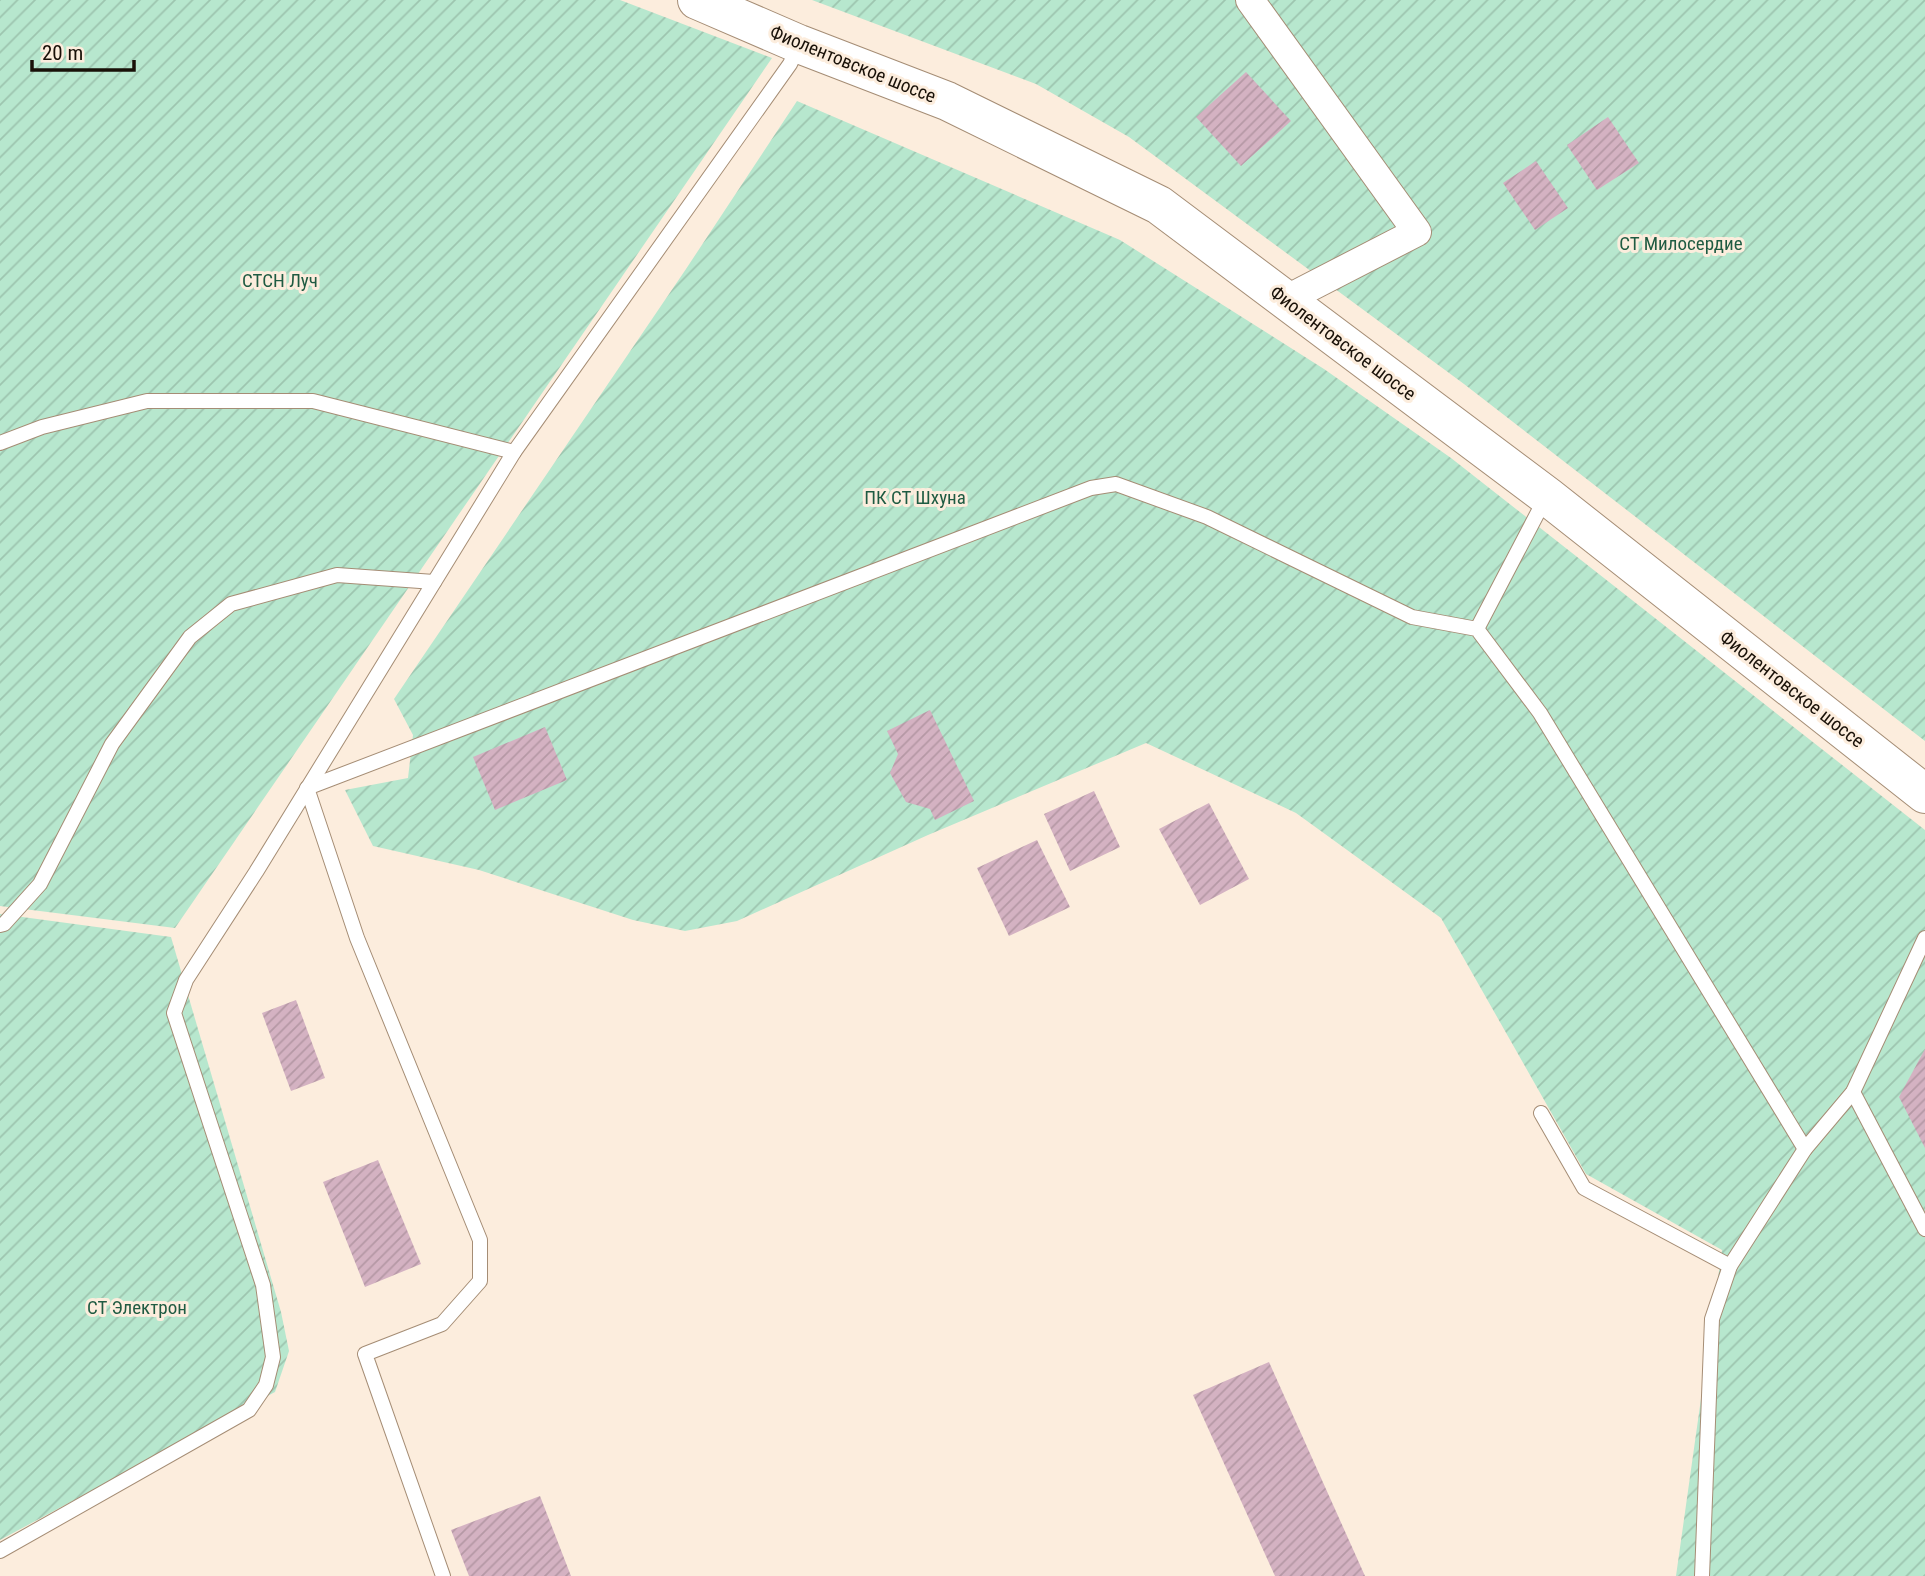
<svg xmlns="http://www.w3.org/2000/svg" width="1925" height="1576" font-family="'Roboto Condensed',sans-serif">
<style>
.garden{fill:url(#garden-furrows)}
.building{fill:url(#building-hatch)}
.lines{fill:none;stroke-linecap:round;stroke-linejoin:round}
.lane-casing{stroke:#a58d75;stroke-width:16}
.street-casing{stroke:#a58d75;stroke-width:30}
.secondary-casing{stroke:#a58d75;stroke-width:40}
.lane{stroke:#fff;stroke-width:14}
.street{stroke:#fff;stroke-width:28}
.secondary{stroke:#fff;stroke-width:38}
.labels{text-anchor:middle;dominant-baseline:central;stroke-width:6;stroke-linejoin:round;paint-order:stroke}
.street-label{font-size:19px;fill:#191108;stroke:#fceddd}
.park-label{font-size:19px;fill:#1f5b42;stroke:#fceddd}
</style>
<defs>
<pattern id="garden-furrows" width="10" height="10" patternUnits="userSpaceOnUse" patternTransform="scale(1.75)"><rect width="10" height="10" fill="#b7e7ce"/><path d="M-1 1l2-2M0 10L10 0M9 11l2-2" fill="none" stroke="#9dc5af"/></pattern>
<pattern id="building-hatch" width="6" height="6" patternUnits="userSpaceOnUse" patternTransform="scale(1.75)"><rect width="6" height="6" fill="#d4b2c2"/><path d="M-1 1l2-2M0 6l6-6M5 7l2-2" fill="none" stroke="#b598a5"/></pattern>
</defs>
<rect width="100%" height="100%" fill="#fceddd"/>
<g class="garden">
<path d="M0 0H620L772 58 175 928 0 906Z"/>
<path d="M812 0H1925V741L1464 384 1129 137 1036 84Z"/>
<path d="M797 101 1120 240 1324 369 1451 458 1925 830V1576H1676L1722 1250 1586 1174 1441 918 1296 813 1146 743 928 835 737 921 685 931 633 920 479 870 373 846 345 790 408 778 413 735 394 699 686 269Z"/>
<path d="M0 914 171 937 281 1312 289 1351 275 1392 0 1540Z"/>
</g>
<g class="building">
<path d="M1246 72 1291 121 1241 166 1196 117Z"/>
<path d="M1608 117 1639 163 1597 190 1567 145Z"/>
<path d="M1536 161 1568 208 1535 230 1503 183Z"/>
<path d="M930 710 974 801 935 820 930 809 906 802 890 773 898 754 887 731Z"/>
<path d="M545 727 567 780 495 810 473 757Z"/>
<path d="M1094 791 1120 847 1070 871 1044 814Z"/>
<path d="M1209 803 1249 879 1200 905 1159 829Z"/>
<path d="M1037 840 1070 907 1009 936 977 868Z"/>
<path d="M296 1000 325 1078 291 1091 262 1013Z"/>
<path d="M1925 1049V1148L1899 1097Z"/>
<path d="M378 1160 421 1264 365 1287 323 1182Z"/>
<path d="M1269 1362 1365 1576H1275L1193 1395Z"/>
<path d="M540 1496 571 1576H469L451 1530Z"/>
</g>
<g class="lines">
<g class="lane-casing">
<g id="lane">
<path d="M0 443 42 427 147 401H313L514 452"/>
<path d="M1477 629 1546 497"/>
<path d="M0 925 4 924 40 884 112 744 190 637 231 604 337 575 434 582"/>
<path d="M1853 1092 1925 1229"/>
<path d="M1541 1113 1584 1188 1730 1266"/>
<path d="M0 1551 249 1410 266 1385 273 1357 263 1285 174 1013 186 980 256 872 514 452 790 64 799 45"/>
<path d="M443 1576 365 1354 442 1324 480 1281V1240L357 938 307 788 1091 488 1116 484 1207 517 1412 617 1477 629 1540 713 1805 1149"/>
<path d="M1702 1576 1712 1319 1730 1266 1805 1149 1853 1092 1925 938"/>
</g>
</g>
<g class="street-casing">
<path id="street" d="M1250 0 1417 232 1285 300"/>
</g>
<g class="secondary-casing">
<path id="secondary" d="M697 0 799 44 947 101 1159 205 1547 496 1925 794"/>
</g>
<use href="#lane" class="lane"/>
<use href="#street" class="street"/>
<use href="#secondary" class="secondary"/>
</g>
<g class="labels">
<g class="street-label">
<text transform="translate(853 64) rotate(22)">Фиолентовское шоссе</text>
<text transform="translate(1343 343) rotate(37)">Фиолентовское шоссе</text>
<text transform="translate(1792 689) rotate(38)">Фиолентовское шоссе</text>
</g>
<g class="park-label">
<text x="1681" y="243">СТ Милосердие</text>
<text x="280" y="280">СТСН Луч</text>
<text x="915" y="497">ПК СТ Шхуна</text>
<text x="137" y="1307">СТ Электрон</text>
</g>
</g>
<path d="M32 60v10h102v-10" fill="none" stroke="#191108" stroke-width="3.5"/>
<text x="42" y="60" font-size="21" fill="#191108" stroke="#fceddd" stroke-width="5" paint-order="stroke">20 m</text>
</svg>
